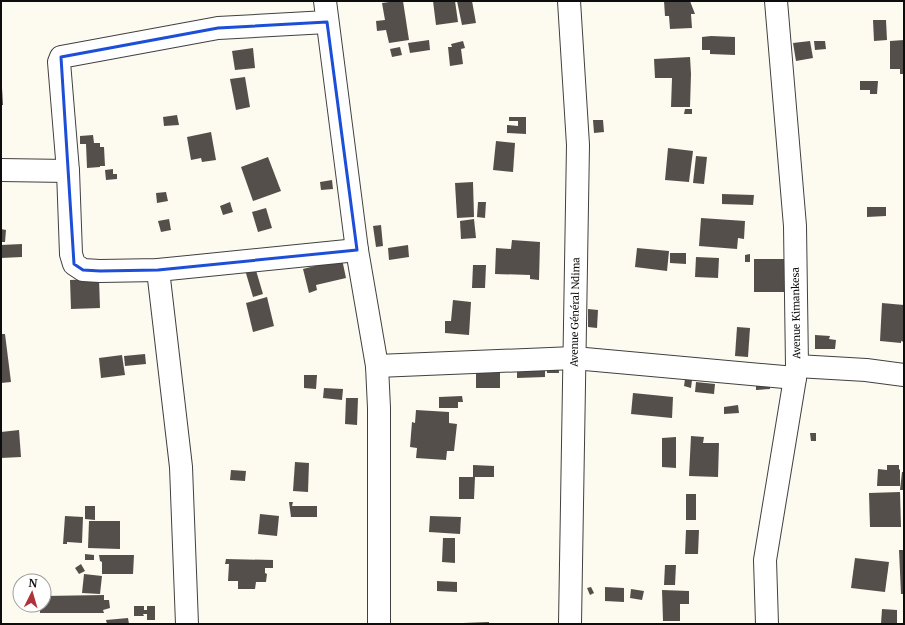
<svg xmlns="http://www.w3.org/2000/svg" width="905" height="625" font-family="Merriweather,serif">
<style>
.building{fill:#554f4b}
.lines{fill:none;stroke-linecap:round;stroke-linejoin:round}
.minor-casing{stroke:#404040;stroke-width:24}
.minor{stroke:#fff;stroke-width:22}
.marked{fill:none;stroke:#1d4ed8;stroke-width:3;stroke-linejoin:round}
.labels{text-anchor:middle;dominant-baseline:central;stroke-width:4;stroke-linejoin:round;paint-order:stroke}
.street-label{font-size:10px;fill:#0d0d0d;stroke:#fff}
</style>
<rect width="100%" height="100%" fill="#fdfaef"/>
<g class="building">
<path d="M396 1H403L409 40 389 43 386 30 377 31 376 21 385 20 382 3Z"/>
<path d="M433 1H455L458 22 436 25Z"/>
<path d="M457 1H472L476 23 462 25Z"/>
<path d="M664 1H690L695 14H691L692 28 670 29 669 16H665Z"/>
<path d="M873 20H886L887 40 874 41Z"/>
<path d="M711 36 735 37V55L710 54V50H702V37Z"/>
<path d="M429 40 430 50 410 53 408 43Z"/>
<path d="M904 40V74H900V69H890V41Z"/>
<path d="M463 41 465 48 461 49 463 64 450 66 448 47H452L451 44Z"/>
<path d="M810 41 813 58 796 61 793 43Z"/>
<path d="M814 41H825L826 49 815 50Z"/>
<path d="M400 47 402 55 392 57 390 49Z"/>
<path d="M253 48 255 68 235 70 232 51Z"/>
<path d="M690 57 691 74 690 107H671L672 78H655L654 59Z"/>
<path d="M245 77 250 107 236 110 230 79Z"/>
<path d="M860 81H878L877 94H870V90H860Z"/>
<path d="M1 88H2L3 105H1Z"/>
<path d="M685 109H692V114H684Z"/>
<path d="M177 115 179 125 164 126 163 117Z"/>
<path d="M509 117H526V134L507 133V125L518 126V121H509Z"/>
<path d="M593 120H603L604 132 594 133Z"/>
<path d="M211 132 216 160 202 162 201 158 191 160 187 137Z"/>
<path d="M93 135 94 143H100V147H104L105 166H100V167L87 168 86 144H80V136Z"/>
<path d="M496 141 515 143 513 172 493 170Z"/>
<path d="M668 148 693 151 689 182 665 180Z"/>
<path d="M696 156 707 157 704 184 693 183Z"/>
<path d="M268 157 281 191 253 201 241 167Z"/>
<path d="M113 169V174H117V179L106 180 105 170Z"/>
<path d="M332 180 333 189 321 190 320 182Z"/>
<path d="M473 182 474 217 457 218 455 183Z"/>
<path d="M166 192 168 201 157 203 156 193Z"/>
<path d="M722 194 754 195 753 205 722 204Z"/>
<path d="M230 202 233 212 223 215 220 206Z"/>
<path d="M478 202H486L485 218 477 217Z"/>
<path d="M867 207H886V216L867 217Z"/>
<path d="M266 208 272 228 258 232 252 212Z"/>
<path d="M701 218 745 221 744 239 738 238 737 249 699 246Z"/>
<path d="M169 219 171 230 161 232 158 221Z"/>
<path d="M474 219 476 238 461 239 460 221Z"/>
<path d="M381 225 383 246 376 247 373 226Z"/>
<path d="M1 229 6 230 5 242H1Z"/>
<path d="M512 240 540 242 539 280 530 279V275L495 274 496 248 511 249Z"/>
<path d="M22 244V257L1 258V245Z"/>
<path d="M408 245 409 257 389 260 388 248Z"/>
<path d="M637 248 669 251 667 271 635 267Z"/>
<path d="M670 253H686V264L670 263Z"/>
<path d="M750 254V262H745V255Z"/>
<path d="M696 257 719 258 718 278 695 277Z"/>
<path d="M342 259 346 278 316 285 317 290 309 293 303 269Z"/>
<rect x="754" y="259" width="30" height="33"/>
<path d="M473 265H486L485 288H472Z"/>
<path d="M255 267 263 294 253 297 245 270Z"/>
<path d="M99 279 100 308 71 309 70 280Z"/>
<path d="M267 297 274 326 253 332 246 303Z"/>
<path d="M453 300 471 302 469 335 445 333V321H451Z"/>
<path d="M882 303 904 305V342L901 341V343L880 341Z"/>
<path d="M588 309 598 310 597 328 588 327Z"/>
<path d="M737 327 750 328 748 357 735 356Z"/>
<path d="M1 334H5L11 382 1 383Z"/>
<path d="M815 335 830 336 829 339 836 340 835 349H815Z"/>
<path d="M145 354 146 364 125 366 124 356Z"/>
<path d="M122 355 125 375 101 378 99 358Z"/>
<path d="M517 362H545V377L517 378Z"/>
<path d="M547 362H558L559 373H547Z"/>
<path d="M500 366V388H476V367Z"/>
<path d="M304 375H317L316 389 304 388Z"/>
<path d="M685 379 692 380 691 388 684 386Z"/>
<path d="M756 381H770V389L756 390Z"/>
<path d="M696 382 715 384 714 394 695 392Z"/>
<path d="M324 388 343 389 342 400 323 398Z"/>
<path d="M633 393 673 397 672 418 631 414Z"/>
<path d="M462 396 463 402H458V408H439V397Z"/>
<path d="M346 398H358L357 425 345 424Z"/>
<path d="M738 405 739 413 724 414V407Z"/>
<path d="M416 410 449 412V423L457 424 454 451H447L446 460 416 458 417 448 410 447 412 422 415 423Z"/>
<path d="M19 430 21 457 1 458V432Z"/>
<path d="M810 433H816V441H811Z"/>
<path d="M691 436 704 437 703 443H719L718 477 689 476Z"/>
<path d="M676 437V468L662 467V438Z"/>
<path d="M295 462 309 463 308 492 293 491Z"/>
<path d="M473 465 494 466V477H473Z"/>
<path d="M887 465H899V470L900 469V486H877L878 469 887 470Z"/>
<path d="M231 470 246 471 245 481 230 480Z"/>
<path d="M902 472H904V490H900Z"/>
<path d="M459 477H475L474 499H459Z"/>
<path d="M900 492 901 527H870L869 493Z"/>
<rect x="686" y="494" width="10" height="26"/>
<path d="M289 502H293L292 506H317V517H291Z"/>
<path d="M85 506H95V520L85 519Z"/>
<path d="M260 514 279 516 277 536 258 534Z"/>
<path d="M65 516 83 517 82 543 67 542V544H63Z"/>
<path d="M430 516 461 517 460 534 429 532Z"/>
<path d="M89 521H120V549L88 548Z"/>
<path d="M686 530H699L698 554H685Z"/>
<path d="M443 538H455V563L442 562Z"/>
<path d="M899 550H904V594H901Z"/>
<path d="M85 554 94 555V560H85Z"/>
<path d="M99 555H134L133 574H102V562L100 561Z"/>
<path d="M855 558 889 562 885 592 851 588Z"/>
<path d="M226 559 273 560V568H265V573L267 574 266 582H256L255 589H238V581H228L229 564H225Z"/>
<path d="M81 564 85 571 79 574 75 568Z"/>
<path d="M665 565H676L675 585H664Z"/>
<path d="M84 574 102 576 100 594 82 593Z"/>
<path d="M437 581 457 582V592L437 591Z"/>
<path d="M591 587 594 593 590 595 587 588Z"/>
<path d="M605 587 624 588V602L605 601Z"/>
<path d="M631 589 644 591 642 600 630 598Z"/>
<path d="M662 590 689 591V604H680V621H663Z"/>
<path d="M104 595V600H109L110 608 103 610 104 613H40V605H44V596Z"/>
<path d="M134 606H144V610H147V606H155V620H147V614H143L144 616H134Z"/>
<path d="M882 609 897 610V624H881Z"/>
<path d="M128 618 129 624H107L106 620Z"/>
<path d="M489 622V624H463V623Z"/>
</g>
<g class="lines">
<g class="minor-casing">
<g id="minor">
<path d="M325 1 357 250 377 366 379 408V624"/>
<path d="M569 1 578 145 570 624"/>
<path d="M327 22 218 28 61 57 59 62 68 171 71 254 74 264 83 270 100 271 158 270 357 250"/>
<path d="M1 170 68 171"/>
<path d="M158 270 181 467 187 624"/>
<path d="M377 366 574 358 795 378"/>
<path d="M797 366 866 370 904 375"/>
<path d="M767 624 765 560 797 366 795 226 776 1"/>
</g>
</g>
<use href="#minor" class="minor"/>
</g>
<path class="marked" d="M327 22 357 250 158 270 100 271 83 270 74 264 61 57 218 28Z"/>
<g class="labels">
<g class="street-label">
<text transform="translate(575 312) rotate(-89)">Avenue Général Ndima</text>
<text transform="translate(796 313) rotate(-91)">Avenue Kimankesa</text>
</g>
</g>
<rect width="905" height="625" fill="none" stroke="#0d0d0d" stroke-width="4"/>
<g transform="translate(32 593) rotate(5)"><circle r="19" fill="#ffffff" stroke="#9e9e9e"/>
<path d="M0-3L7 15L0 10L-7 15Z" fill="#b0333b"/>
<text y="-6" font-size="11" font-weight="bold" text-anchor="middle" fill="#0d0d0d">N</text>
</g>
</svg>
